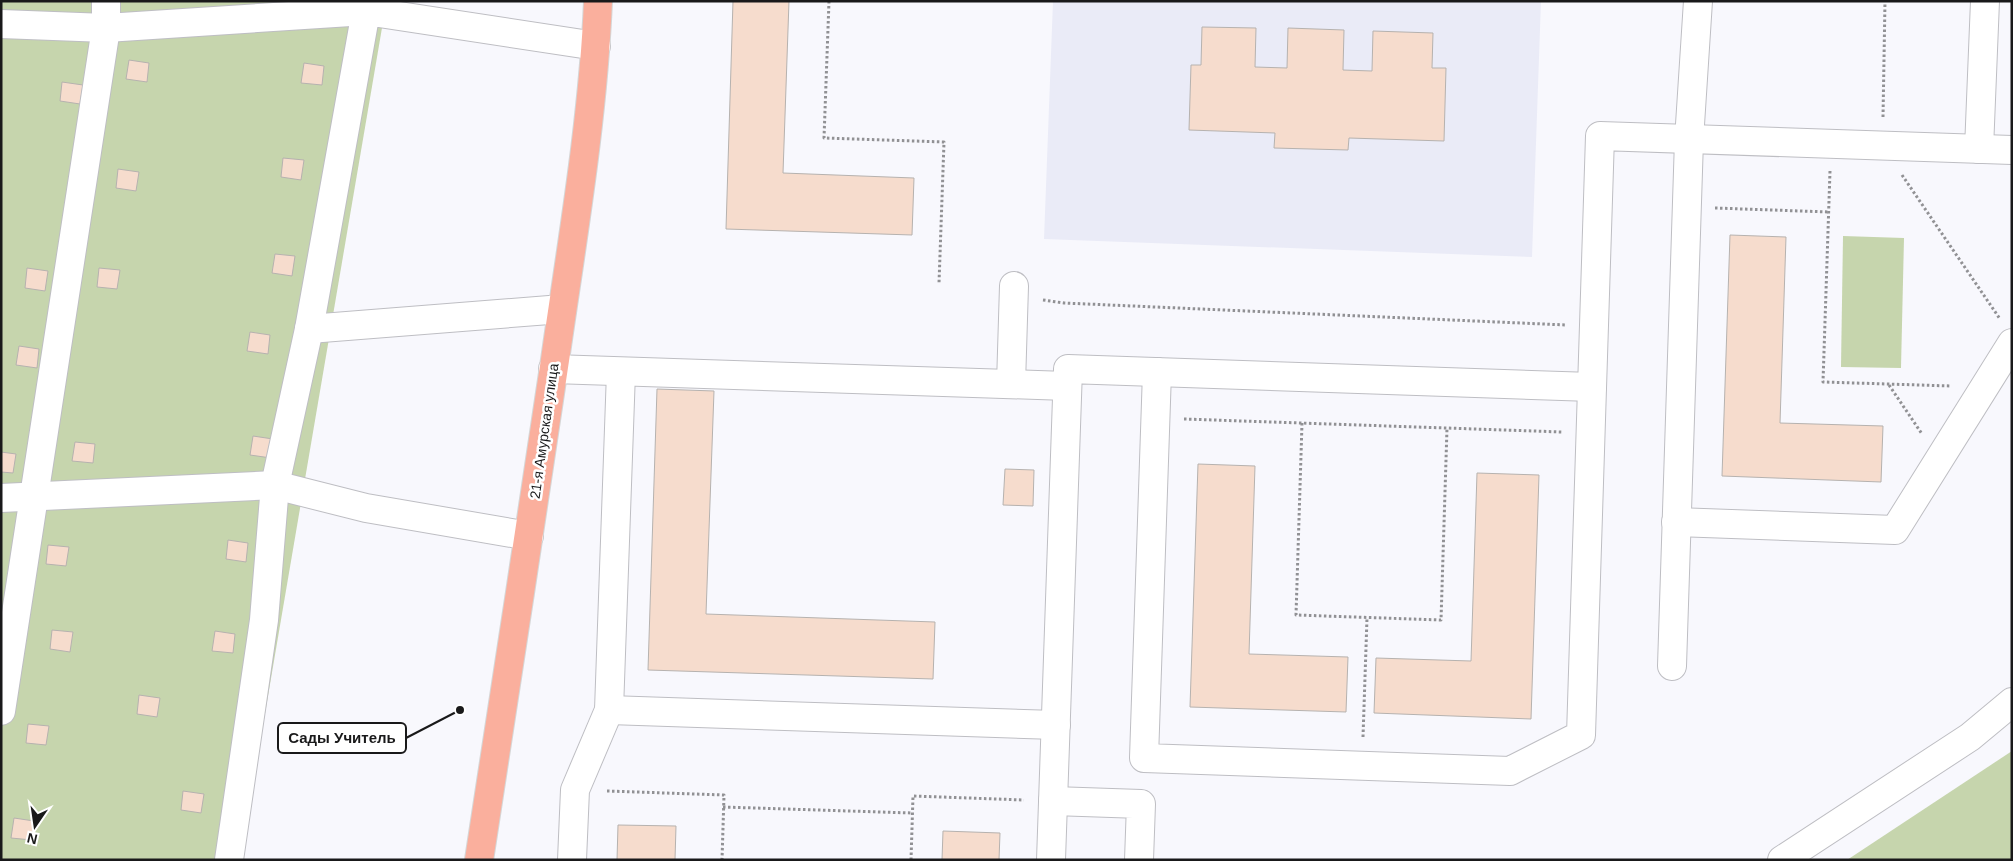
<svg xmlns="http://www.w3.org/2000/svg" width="2013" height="861" font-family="Helvetica,sans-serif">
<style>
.built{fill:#eaebf7}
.green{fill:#c6d5ad}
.building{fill:#f6dccd;stroke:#b6b2af}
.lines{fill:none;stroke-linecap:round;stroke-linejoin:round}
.minor-casing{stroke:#bebec3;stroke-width:30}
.major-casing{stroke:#d6d6d6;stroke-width:30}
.path{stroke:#919194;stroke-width:3;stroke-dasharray:2.5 2.5;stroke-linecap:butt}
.minor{stroke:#fff;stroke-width:28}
.major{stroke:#faaf9d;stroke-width:28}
.labels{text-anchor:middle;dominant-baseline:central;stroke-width:5;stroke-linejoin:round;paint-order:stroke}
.street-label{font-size:14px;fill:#19191a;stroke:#fff}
.leader{fill:none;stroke:#19191a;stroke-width:2}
.callout-dot{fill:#19191a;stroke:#fff;stroke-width:2}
.callout{fill:#fff;stroke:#19191a;stroke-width:2}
.callout-label{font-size:15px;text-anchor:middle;font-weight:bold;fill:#19191a}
</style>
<rect width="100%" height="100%" fill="#f8f8fd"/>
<path class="built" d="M1053 1H1541L1532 257 1044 239Z"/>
<g class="green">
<path d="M1 1H383V22L240 860H1Z"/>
<path d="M1843 236 1904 238 1901 368 1841 367Z"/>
<path d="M2012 751V860H1847Z"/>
</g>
<g class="building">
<path d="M733 1H789L783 173 914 178 912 235 726 229Z"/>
<path d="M1202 27 1256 28 1255 67 1287 68 1288 28 1344 30 1343 70 1372 71 1373 31 1433 33 1432 68H1446L1444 141 1349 138 1348 150 1274 148 1275 133 1189 130 1191 65H1201Z"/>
<path d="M129 60 149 63 147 82 126 79Z"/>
<path d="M304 63 324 66 322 85 301 83Z"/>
<path d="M62 82 83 85 80 104 60 101Z"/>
<path d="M283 158 304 160 301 180 281 177Z"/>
<path d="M118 169 139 172 136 191 116 188Z"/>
<path d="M1730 235 1786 237 1780 423 1883 426 1881 482 1722 476Z"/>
<path d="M275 254 295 256 292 276 272 273Z"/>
<path d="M27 268 48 271 45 291 25 288Z"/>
<path d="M99 268 120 270 117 289 97 287Z"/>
<path d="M250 332 270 335 268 354 247 351Z"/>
<path d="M19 346 39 349 37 368 16 365Z"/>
<path d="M657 389 714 391 706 614 935 622 933 679 648 670Z"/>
<path d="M253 436 273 439 271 458 250 455Z"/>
<path d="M75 442 95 444 93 463 72 461Z"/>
<path d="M1 452 16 454 13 473 1 472Z"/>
<path d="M1198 464 1255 466 1249 654 1348 657 1346 712 1190 707Z"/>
<path d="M1005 469 1034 470 1033 506 1003 505Z"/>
<path d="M1477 473 1539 475 1531 719 1374 713 1376 658 1471 661Z"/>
<path d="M228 540 248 543 246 562 226 559Z"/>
<path d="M48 545 69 547 66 566 46 564Z"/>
<path d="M52 630 73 632 70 652 50 649Z"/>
<path d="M215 631 235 634 233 653 212 651Z"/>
<path d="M139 695 160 698 157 717 137 714Z"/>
<path d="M28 724 49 726 46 745 26 743Z"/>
<path d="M183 791 204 794 201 813 181 810Z"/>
<path d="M14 818 34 821 32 840 11 838Z"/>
<path d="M618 825 676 826 675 860H617Z"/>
<path d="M943 831 1000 833 999 860H942Z"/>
</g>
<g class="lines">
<g class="minor-casing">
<g id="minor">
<path d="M1 24 106 28 366 11 367 1"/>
<path d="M1979 149 1985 1"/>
<path d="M309 329 562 309"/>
<path d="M553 369 1067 386"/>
<path d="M1157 372 1144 758 1510 771 1581 735 1600 136 2012 150"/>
<path d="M1011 384 1014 286"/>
<path d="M1 498 275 485 366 508 529 536"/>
<path d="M1676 522 1895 530 2012 343"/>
<path d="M1672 666 1689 140 1698 1"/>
<path d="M609 710 1056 725"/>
<path d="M1 711 106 28V1"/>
<path d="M1053 801 1141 804 1139 860"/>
<path d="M229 860 264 620 275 485 309 329 366 11 596 46"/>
<path d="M572 860 575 790 609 710 621 372"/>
<path d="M1051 860 1068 369 1592 387"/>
<path d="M1782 860 1970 737 2012 702"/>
</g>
</g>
<g class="major-casing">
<path id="major" d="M479 860C505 693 530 527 555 360 572 241 593 121 598 1"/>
</g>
<g class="path">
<path d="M829 1 824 138 944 142 939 283"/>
<path d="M1883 117 1885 1"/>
<path d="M1830 171 1823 382 1951 386"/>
<path d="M1902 175 2000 319"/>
<path d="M1715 208 1829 212"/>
<path d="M1043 300 1064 303 1566 325"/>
<path d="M1889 385 1922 434"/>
<path d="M1184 419 1562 432"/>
<path d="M1302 423 1296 615 1441 620 1447 428"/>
<path d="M1363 737 1367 618"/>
<path d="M607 791 724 795 722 860"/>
<path d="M723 807 912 813"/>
<path d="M911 860 913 796 1024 800"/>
</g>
<use href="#minor" class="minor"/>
<use href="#major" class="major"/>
</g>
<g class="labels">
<g class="street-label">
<text transform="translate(544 431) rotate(-82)">21-я Амурская улица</text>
</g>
</g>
<path class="leader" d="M460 710L406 738"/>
<circle class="callout-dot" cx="460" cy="710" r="5"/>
<rect class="callout" x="278" y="723" width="128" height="30" rx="5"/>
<g class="callout-label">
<text x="342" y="743">Сады Учитель</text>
</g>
<rect width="2013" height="861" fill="none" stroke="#19191a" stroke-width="5"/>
<g transform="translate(35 826) rotate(193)" stroke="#ffffff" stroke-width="4" paint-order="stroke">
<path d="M0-4L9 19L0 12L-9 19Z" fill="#19191a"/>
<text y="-8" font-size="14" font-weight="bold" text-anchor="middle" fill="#19191a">N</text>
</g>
</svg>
